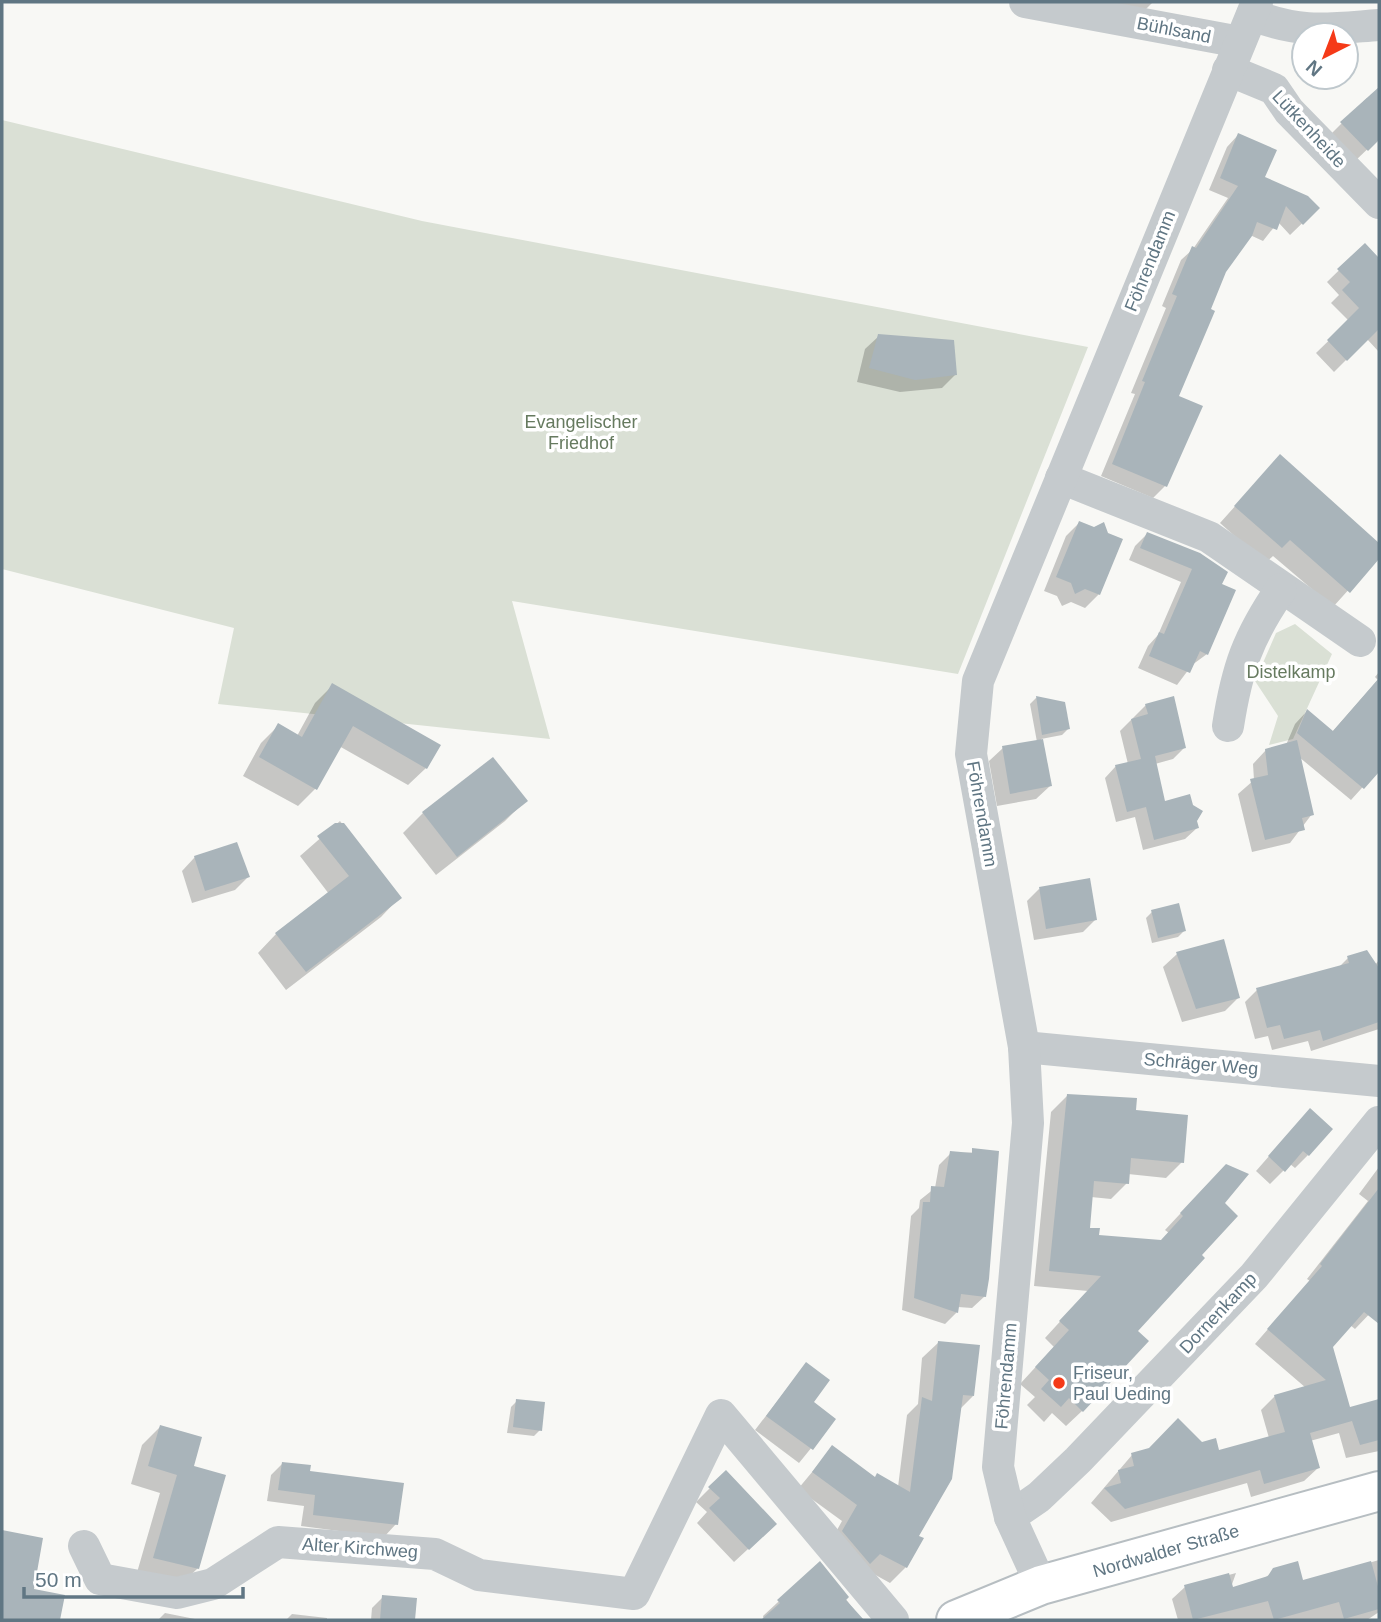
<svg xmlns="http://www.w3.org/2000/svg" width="1381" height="1622" font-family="Helvetica,sans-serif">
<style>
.green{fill:#dae0d5}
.shadow{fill:#0003}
.building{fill:#a9b4ba}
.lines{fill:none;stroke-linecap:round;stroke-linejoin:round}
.secondary-casing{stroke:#b7bec2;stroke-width:42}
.minor{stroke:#c5cacd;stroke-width:32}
.secondary{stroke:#fff;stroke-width:38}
.poi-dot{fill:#f53a18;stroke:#fff;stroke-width:2.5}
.labels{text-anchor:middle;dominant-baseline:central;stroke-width:7;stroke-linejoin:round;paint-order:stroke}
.street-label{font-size:18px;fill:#607683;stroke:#fff}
.park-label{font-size:18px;fill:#667a5f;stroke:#fff}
.poi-label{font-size:18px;fill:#607683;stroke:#fff;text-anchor:start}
</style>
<rect width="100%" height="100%" fill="#f8f8f5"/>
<g class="green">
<path d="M2 120 422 221 1088 347 958 674 512 601 550 739 218 704 234 628 2 569Z"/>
<path d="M1295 624 1332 654 1293 739 1269 745 1278 716 1255 681 1276 633Z"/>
</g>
<g class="shadow">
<path d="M1101 2H1153L1144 11Z"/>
<path d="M1367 98 1379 111V138L1353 163 1328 137Z"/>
<path d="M1238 135 1263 178 1318 208 1290 235 1278 222 1263 241 1250 235 1225 271 1176 397 1200 407 1165 486 1153 498 1101 476 1135 394 1131 393 1166 308 1162 306 1181 260 1193 249 1228 198 1209 190 1227 147Z"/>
<path d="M1365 245 1379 260V352L1367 339 1334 372 1316 353 1349 321 1331 303 1339 295 1327 282Z"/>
<path d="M879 336 955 375 942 388 900 392 857 382 865 349Z"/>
<path d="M1280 456 1379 545V556L1333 607 1273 556 1265 563 1220 523Z"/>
<path d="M1079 523 1121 540 1099 594 1085 608 1071 602 1062 606 1057 596 1044 591 1066 536Z"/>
<path d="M1147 534 1220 585 1207 654 1192 665 1177 685 1138 668 1148 646 1158 635 1181 582 1129 560 1135 546Z"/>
<path d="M1379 672V769L1351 800 1299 757 1312 814 1290 843 1252 852 1238 794 1254 780 1253 764 1266 750 1286 745 1295 724 1307 711 1332 732 1378 680 1375 677Z"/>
<path d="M333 685 426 768 408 785 339 746 315 789 298 806 243 776 261 743 278 726 297 736 315 703Z"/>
<path d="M1036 698 1064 704 1068 729 1062 735 1041 739 1050 786 1036 799 997 806 989 761 1003 748 1037 742 1030 704Z"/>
<path d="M1146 705 1184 748 1173 759 1155 764 1164 803 1195 821 1197 828 1185 839 1143 850 1135 817 1116 822 1105 778 1116 766 1128 764 1120 731Z"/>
<path d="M525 801 505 821 436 875 403 833 423 813Z"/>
<path d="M340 821 399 898 381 917 286 990 258 953 276 934 329 894 300 856Z"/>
<path d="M195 857 248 877 235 890 192 903 182 871Z"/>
<path d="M1039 889 1095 920 1083 932 1034 940 1027 901Z"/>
<path d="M1152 912 1184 931 1178 937 1152 943 1146 918Z"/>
<path d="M1177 954 1238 998 1225 1011 1182 1022 1163 967Z"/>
<path d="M1348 958 1375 965 1379 960V1029L1311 1051 1308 1041 1272 1050 1268 1036 1255 1039 1245 1002 1257 990 1338 968Z"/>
<path d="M1067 1096 1134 1112 1182 1162 1166 1178 1128 1174 1127 1183 1111 1199 1091 1197 1088 1230 1097 1236 1160 1242 1169 1233 1165 1230 1210 1182 1222 1204 1082 1411 1066 1426 1052 1413 1044 1422 1027 1405 1035 1397 1020 1384 1054 1347 1045 1338 1088 1291 1034 1286 1051 1112Z"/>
<path d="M1297 1124 1308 1155 1295 1168 1290 1164 1270 1184 1256 1171Z"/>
<path d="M997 1152 985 1296 972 1308 958 1307 957 1312 945 1324 902 1310 911 1216 919 1208 920 1200 935 1188 939 1165 951 1153Z"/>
<path d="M1379 1167V1304L1355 1329 1350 1325 1331 1347 1349 1409 1379 1400V1451L1346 1458 1339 1433 1310 1441 1318 1468 1304 1481 1251 1497 1247 1483 1111 1522 1091 1503 1132 1455 1201 1444 1218 1452 1269 1438 1261 1410 1275 1396 1306 1388 1255 1344 1310 1281 1307 1279 1368 1201 1359 1194Z"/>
<path d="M939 1342 973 1396 960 1409 917 1536 922 1539 906 1567 890 1583 827 1548 842 1521 798 1489 832 1448 874 1478 898 1487 907 1415 918 1404 922 1358Z"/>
<path d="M806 1364 811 1403 834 1420 799 1463 755 1430Z"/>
<path d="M517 1401 540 1430 534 1436 507 1433 511 1407Z"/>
<path d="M161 1426 191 1467 198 1568 179 1586 136 1576 160 1493 131 1484 142 1445Z"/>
<path d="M283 1463 308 1473 396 1524 384 1537 301 1526 304 1506 267 1501 271 1475Z"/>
<path d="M726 1472 761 1537 734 1562 697 1523 707 1512 696 1502Z"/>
<path d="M2 1532 41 1540 32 1591 63 1597 58 1620H2Z"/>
<path d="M1379 1560V1612L1367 1620H1178L1172 1599 1185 1587 1236 1573 1230 1590 1264 1579 1274 1570 1302 1582Z"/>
<path d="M819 1564 858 1615 852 1620H764L763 1616Z"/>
<path d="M383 1597 415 1600V1620H371L372 1608Z"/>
<path d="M165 1613 200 1620H158Z"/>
<path d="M292 1614 327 1618V1620H286Z"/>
</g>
<g class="building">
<path d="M1379 87V140L1368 151 1340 122Z"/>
<path d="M1238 133 1277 150 1265 177 1308 196 1320 208 1303 225 1286 206 1277 230 1257 222 1252 236 1226 272 1211 309 1215 311 1179 396 1203 406 1167 487 1112 464 1145 382 1142 381 1177 296 1172 294 1192 246 1196 248 1238 186 1220 178Z"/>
<path d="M1365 243 1379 258V329L1347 361 1327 340 1359 308 1342 290 1350 282 1337 269Z"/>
<path d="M878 334 954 340 957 375 915 380 869 368Z"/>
<path d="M1280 454 1379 543V559L1350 593 1290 540 1282 548 1234 506Z"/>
<path d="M1079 521 1094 527 1104 522 1108 533 1123 539 1100 595 1085 589 1075 594 1071 583 1056 577Z"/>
<path d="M1147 532 1200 553 1228 572 1222 584 1236 590 1208 655 1200 651 1190 673 1149 656 1159 632 1164 634 1192 569 1140 548Z"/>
<path d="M1379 678V772L1364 789 1297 733 1307 709 1333 731Z"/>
<path d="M332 683 441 745 427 769 353 726 317 790 259 757 278 723 302 737Z"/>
<path d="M1036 696 1065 702 1070 729 1042 735Z"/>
<path d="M1174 696 1186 748 1155 756 1165 801 1190 794 1193 805 1203 811 1197 821 1199 828 1154 840 1146 807 1127 812 1115 765 1141 759 1131 719 1148 714 1145 704Z"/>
<path d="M1043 739 1052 786 1010 794 1002 746Z"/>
<path d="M1297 740 1314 815 1302 818 1305 830 1265 840 1250 779 1268 775 1265 749Z"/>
<path d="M493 757 528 801 457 857 422 812Z"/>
<path d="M335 823H344L402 898 306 972 275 933 349 876 317 836Z"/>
<path d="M237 842 250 877 205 891 194 856Z"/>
<path d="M1090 878 1097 920 1046 929 1039 887Z"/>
<path d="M1179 903 1186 931 1158 938 1151 910Z"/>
<path d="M1224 939 1240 998 1196 1009 1176 952Z"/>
<path d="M1367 950 1379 968V1022L1323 1041 1320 1030 1284 1039 1280 1025 1267 1028 1256 988 1349 963 1347 956Z"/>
<path d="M1067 1094 1137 1098 1136 1110 1188 1115 1184 1163 1131 1158 1129 1184 1094 1181 1090 1228H1100L1099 1235 1161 1240 1183 1216 1180 1213 1226 1164 1249 1174 1225 1203 1238 1216 1202 1255 1205 1258 1138 1331 1149 1341 1083 1412 1069 1398 1061 1407 1041 1389 1049 1380 1035 1367 1069 1330 1059 1321 1101 1276 1049 1271Z"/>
<path d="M1310 1108 1333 1129 1309 1156 1303 1151 1285 1172 1268 1156Z"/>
<path d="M972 1148 999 1151 989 1279 986 1297 961 1294 958 1313 914 1298 923 1202H930L931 1186 944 1187 950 1151 972 1153Z"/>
<path d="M1379 1188V1324L1364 1312 1333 1347 1350 1407 1379 1399V1440L1360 1445 1352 1421 1310 1433 1320 1468 1264 1484 1260 1470 1125 1509 1104 1488 1121 1483 1118 1470 1134 1466 1131 1453 1149 1448 1178 1418 1202 1442 1216 1438 1219 1450 1285 1432 1274 1395 1326 1380 1267 1329 1322 1266 1320 1264Z"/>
<path d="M938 1341 980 1345 974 1396 963 1395 952 1479 919 1536 924 1538 907 1568 880 1554 870 1564 842 1531 857 1505 812 1472 832 1445 875 1477 877 1473 910 1492 922 1397 932 1401Z"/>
<path d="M806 1362 830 1380 814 1402 836 1419 813 1450 766 1416Z"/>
<path d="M516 1399 545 1402 542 1431 513 1427Z"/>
<path d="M160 1425 202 1437 194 1466 226 1475 199 1569 153 1558 177 1475 148 1466Z"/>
<path d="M282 1462 311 1465 310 1471 404 1483 398 1525 313 1515 315 1495 278 1490Z"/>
<path d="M726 1470 777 1524 749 1550 709 1508 720 1498 708 1487Z"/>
<path d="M2 1530 43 1538 34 1589 65 1595 60 1620H2Z"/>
<path d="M820 1561 849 1597 846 1600 864 1620H761L780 1603 777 1600Z"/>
<path d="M1298 1561 1303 1580 1371 1561 1379 1590V1609L1344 1619 1339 1602 1274 1620 1268 1601 1193 1620 1184 1585 1229 1573 1233 1587 1268 1576 1273 1568Z"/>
<path d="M382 1595 417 1598 415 1620H380Z"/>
</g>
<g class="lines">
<g class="secondary-casing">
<path id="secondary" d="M956 1620 1041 1585 1379 1491"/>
</g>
<g class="minor">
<path d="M1025 2 1240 42"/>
<path d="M1252 15C1303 34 1326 29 1379 25"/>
<path d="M1228 70 1274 89 1289 111 1379 203"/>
<path d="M1061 478 1209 537 1360 641"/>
<path d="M1228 726C1237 668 1248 637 1281 589"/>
<path d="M1024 1047 1379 1081"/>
<path d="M1010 1517 1039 1497 1078 1460 1254 1276 1379 1122"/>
<path d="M84 1546 100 1579 177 1593 213 1584 278 1542 435 1554 479 1575 634 1594 721 1415 893 1620"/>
<path d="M1041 1585 1010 1517 998 1467 1028 1123 1024 1047 971 754 978 681 1257 2"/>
</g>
<use href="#secondary" class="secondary"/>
</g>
<circle class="poi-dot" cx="1059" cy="1383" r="7"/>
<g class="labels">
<g class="street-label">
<text transform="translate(1174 30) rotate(11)">Bühlsand</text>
<text transform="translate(1309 129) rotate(47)">Lütkenheide</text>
<text transform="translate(1150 261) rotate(-68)">Föhrendamm</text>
<text transform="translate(982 814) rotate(80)">Föhrendamm</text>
<text transform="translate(1201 1064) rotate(5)">Schräger Weg</text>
<text transform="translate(1218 1313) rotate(-47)">Dornenkamp</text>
<text transform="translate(1006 1376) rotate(-85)">Föhrendamm</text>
<text transform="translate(360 1548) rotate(4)">Alter Kirchweg</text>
<text transform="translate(1166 1551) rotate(-16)">Nordwalder Straße</text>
</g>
<g class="park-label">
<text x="581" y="422">Evangelischer<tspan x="581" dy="21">Friedhof</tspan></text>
<text x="1291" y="672">Distelkamp</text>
</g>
<g class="poi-label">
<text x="1073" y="1373">Friseur,<tspan x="1073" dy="21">Paul Ueding</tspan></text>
</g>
</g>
<rect width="1381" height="1622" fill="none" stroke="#607683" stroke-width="7"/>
<g transform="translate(1325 56) rotate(222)"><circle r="33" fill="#ffffff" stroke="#bfc8cd" stroke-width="2"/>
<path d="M0-5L12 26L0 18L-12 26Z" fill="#f53a18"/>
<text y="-10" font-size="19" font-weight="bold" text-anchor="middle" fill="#607683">N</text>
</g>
<path d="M24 1587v10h219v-10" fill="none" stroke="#607683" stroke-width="3.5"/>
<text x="35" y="1587" font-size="21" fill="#607683" stroke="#ffffff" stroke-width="5" paint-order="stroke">50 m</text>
</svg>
